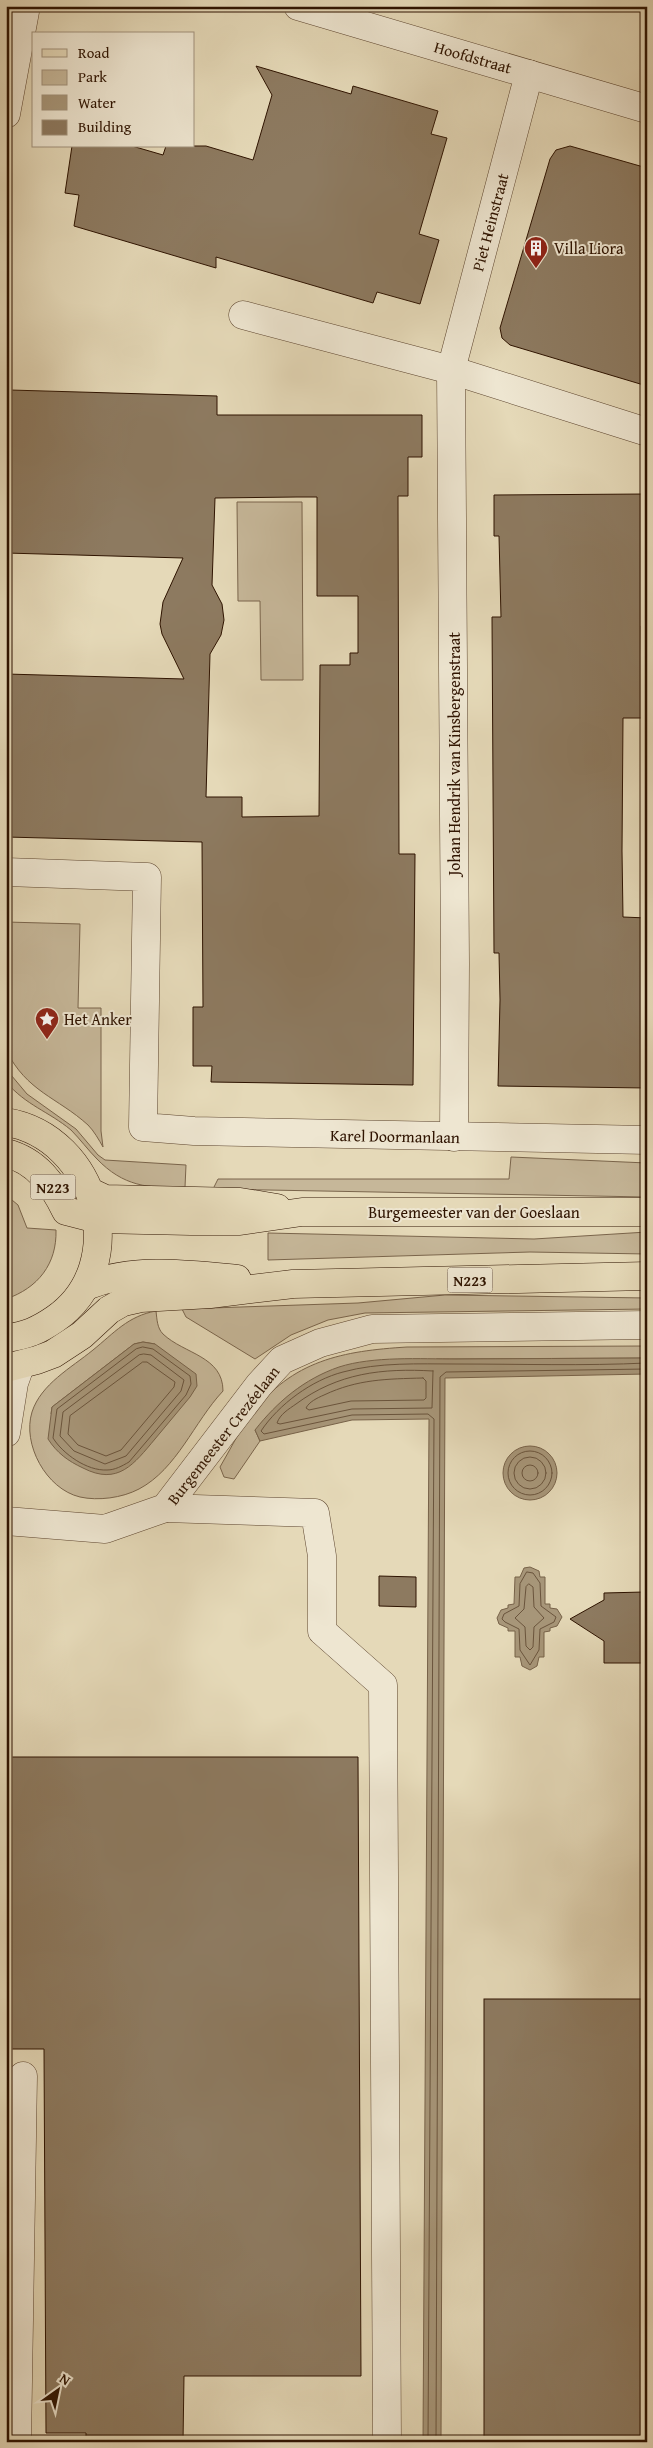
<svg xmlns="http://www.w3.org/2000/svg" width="653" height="2448" font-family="'Gentium Book Plus',serif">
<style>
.green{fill:#c6b799;stroke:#7a654c;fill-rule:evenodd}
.water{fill:#a79679;stroke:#776249}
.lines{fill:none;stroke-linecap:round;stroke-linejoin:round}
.shore{stroke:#6a543c;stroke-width:1}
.building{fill:#8d7a60;stroke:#2e1300;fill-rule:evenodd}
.minor-casing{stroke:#5c442e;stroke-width:29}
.major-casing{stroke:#2e1300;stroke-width:29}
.minor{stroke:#eee6d1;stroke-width:28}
.major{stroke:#e5d9b8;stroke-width:28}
.labels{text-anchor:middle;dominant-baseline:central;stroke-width:4;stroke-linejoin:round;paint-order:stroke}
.shield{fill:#eee6d1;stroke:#68523f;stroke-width:1}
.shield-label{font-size:15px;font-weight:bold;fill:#2e1300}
.street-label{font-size:16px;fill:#2e1300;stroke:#eee6d1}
.poi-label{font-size:16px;fill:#2e1300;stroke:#eee6d1;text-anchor:start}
</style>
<rect width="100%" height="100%" fill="#e5d9b8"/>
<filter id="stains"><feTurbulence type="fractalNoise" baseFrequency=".004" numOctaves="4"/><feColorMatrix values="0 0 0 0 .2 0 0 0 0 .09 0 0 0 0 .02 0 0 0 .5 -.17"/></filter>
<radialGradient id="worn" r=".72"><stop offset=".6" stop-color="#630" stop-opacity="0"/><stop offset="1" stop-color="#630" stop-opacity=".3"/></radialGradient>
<g class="green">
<path d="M237 502H302L303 680H261L260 601H238Z"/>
<path d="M6 922 80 924 78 1008H101V1131L103 1147C99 1140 94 1131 88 1125 57 1097 27 1092 6 1050Z"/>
<path d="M6 1069 27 1094 76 1129 98 1155 105 1160 186 1165 185 1187C148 1189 123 1186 97 1159 88 1150 80 1139 71 1130 48 1111 27 1106 6 1082Z"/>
<path d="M511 1157 647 1163V1197L213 1189 218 1179H509Z"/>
<path d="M6 1195 18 1205 27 1228 56 1230C57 1264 38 1288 6 1299Z"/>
<path d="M647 1232V1254L530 1252 268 1260V1233L534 1239Z"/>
<path d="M445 1295 647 1298V1309L365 1313 328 1320 291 1335 255 1359 186 1317 182 1309 358 1303Z"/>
<path d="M156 1311C157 1319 157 1328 163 1334 184 1354 223 1356 223 1391 194 1422 177 1469 139 1489 122 1498 98 1501 80 1497 46 1489 22 1444 32 1412 41 1384 71 1368 93 1350 114 1333 128 1316 156 1311ZM143 1342 155 1344 51 1414 52 1407 134 1344Z"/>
<path d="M647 1346V1358L437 1359 255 1430 260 1441 234 1479 224 1477 220 1467C230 1450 239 1431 251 1415 292 1360 343 1351 407 1347Z"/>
</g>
<g class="water">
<path d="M143 1342 155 1344 196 1374 197 1386 190 1397C178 1411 167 1425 155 1439 134 1464 118 1486 83 1468 68 1461 57 1453 48 1439L52 1407 134 1344Z"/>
<path d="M647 1358V1374L445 1378 441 2442H423L429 1419 352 1420 260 1441 255 1430C277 1402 304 1379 339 1367 373 1356 421 1359 456 1359 520 1359 583 1358 647 1358Z"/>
<circle cx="530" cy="1473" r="27"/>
<path d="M530 1567 539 1571 540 1577H545V1604H550V1608L557 1609 562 1617 557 1626 550 1628V1631L544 1632V1657H539L537 1666 530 1670 522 1666 520 1657H515V1631H508V1628L499 1624 497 1618 501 1610 508 1608V1605L514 1604 515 1577H520L524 1568Z"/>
</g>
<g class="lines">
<g class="shore">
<path d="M143 1347 153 1349 190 1376 191 1384 186 1395 129 1462C122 1466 115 1470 107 1470 87 1471 63 1454 53 1438L57 1409 136 1349Z"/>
<path d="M144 1354 151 1355 184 1380 181 1391 126 1456 105 1464 74 1451 60 1436 63 1412 139 1355Z"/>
<path d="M143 1362H147L175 1382 174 1387 121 1450 106 1456 78 1445 68 1434 70 1416Z"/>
<path d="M433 1371 432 1408 352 1409 280 1424 277 1423C280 1414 289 1409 296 1404 338 1373 382 1368 433 1371Z"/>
<path d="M423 1378 426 1381V1398L424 1400 351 1401 309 1410 306 1408C309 1402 317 1398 324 1395 358 1379 387 1379 423 1378Z"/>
<circle cx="530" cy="1473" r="22"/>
<circle cx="530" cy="1473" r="16"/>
<circle cx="530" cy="1473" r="8"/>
<path d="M527 1572 533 1573 540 1583 541 1606 556 1617 554 1622 540 1629 539 1650 530 1665 520 1650 519 1629 505 1622 502 1619 504 1614 519 1606 520 1584Z"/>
<path d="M529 1584 533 1587 534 1607 544 1618 534 1627 533 1647 530 1650 526 1646 525 1627 515 1618 524 1609 526 1587Z"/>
<path d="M428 2442 434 1419 428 1414 352 1415 264 1434 261 1431C279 1404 312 1380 343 1372 379 1362 419 1364 456 1364 520 1364 584 1366 647 1363"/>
<path d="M436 2442 440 1377 446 1372 647 1369"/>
</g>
</g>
<g class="building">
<path d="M256 66 351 94 353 86 438 111 431 134 447 138 419 234 439 240 420 304 377 292 373 303 216 257V268L74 226 79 195 65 193 72 146H132L163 155 166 146H206L253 160 272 95Z"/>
<path d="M570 146 647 168V386L510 345 502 338 500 328 550 159 556 150Z"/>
<path d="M10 390 217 396V415H422V457H408V496H398L399 854H415L413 1085 211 1082 212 1066H193V1007H203L202 842 6 837V674L184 679 162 634 160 624 163 602 183 558 6 553ZM297 497H317V596H358V653H350V665H320L319 816 242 817V797H206L210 654 221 635 224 620 222 604 212 585 215 498Z"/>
<path d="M647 494V626H641L642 684H647V718H623L622 851 623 917 647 918V1088L498 1086 500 1000 499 953H494L492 617H501L499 536H494V495Z"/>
<path d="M379 1576 416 1577V1607L379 1606Z"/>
<path d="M644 1592 643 1607H647V1663H604V1641L570 1619 604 1600V1593Z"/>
<path d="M6 1757H358L361 2376H184L183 2442H86V2433H46L44 2049H6Z"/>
<rect x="484" y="1999" width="163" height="443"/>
</g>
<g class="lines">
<g class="minor-casing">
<g id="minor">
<path d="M298 6 647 109"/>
<path d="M6 114 26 6"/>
<path d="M243 315 451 370 647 432"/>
<path d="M6 872 147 877 143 1127 194 1131 647 1140"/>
<path d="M454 1137 455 964 451 370 529 74"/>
<path d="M6 1433 14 1383 20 1366"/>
<path d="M165 1508 315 1513 322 1556V1631L383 1685 387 2442"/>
<path d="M6 1521 105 1529 165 1508 259 1385 282 1360 320 1343 372 1329 647 1325"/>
<path d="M17 2442 23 2076"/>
</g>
</g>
<g class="major-casing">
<g id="major">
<path d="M6 1122C97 1137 133 1265 55 1319 39 1330 26 1336 6 1338"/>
<path d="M6 1153C37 1161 53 1184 66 1211L97 1219 191 1221H240L302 1212H647"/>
<path d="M90 1192 105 1199 240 1202 277 1208"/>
<path d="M86 1286C134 1267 187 1274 237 1279"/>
<path d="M6 1368 37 1360 53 1354 82 1335 109 1310 123 1302 141 1298 210 1294 293 1284 647 1276"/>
</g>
</g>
<use href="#minor" class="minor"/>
<use href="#major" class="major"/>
</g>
<defs>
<g id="building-pin" transform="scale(1.25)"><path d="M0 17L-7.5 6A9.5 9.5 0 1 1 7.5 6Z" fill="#8f2418" stroke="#eee6d1"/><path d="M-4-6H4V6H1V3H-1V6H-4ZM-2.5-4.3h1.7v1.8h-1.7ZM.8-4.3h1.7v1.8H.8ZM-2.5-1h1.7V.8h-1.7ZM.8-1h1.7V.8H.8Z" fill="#fff"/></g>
<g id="sight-pin" transform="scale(1.25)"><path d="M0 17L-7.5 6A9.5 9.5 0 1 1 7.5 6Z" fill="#8f2418" stroke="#eee6d1"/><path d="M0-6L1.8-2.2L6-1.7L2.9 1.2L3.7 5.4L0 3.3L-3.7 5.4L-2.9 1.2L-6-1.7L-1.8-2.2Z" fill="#fff"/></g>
</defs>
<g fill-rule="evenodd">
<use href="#building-pin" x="536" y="248"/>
<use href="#sight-pin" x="47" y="1019"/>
</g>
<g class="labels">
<g class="shield">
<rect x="30.5" y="1174.5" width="45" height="25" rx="4"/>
<rect x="447.5" y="1267.5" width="45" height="25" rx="4"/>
</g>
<g class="shield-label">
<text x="53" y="1187">N223</text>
<text x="470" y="1280">N223</text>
</g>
<g class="street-label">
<text transform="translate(473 57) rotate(16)">Hoofdstraat</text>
<text transform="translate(490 222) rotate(-75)">Piet Heinstraat</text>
<text transform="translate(454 754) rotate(-90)">Johan Hendrik van Kinsbergenstraat</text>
<text transform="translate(395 1136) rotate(1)">Karel Doormanlaan</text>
<text x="474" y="1212">Burgemeester van der Goeslaan</text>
<text transform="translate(223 1435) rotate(-52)">Burgemeester Crezéelaan</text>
</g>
<g class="poi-label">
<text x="554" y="248">Villa Liora</text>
<text x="64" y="1019">Het Anker</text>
</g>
</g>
<rect width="653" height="2448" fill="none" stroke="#e5d9b8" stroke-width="25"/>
<rect x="8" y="8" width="638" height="2433" fill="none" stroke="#2e1300" stroke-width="2.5"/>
<rect x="12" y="12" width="628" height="2423" fill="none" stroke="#2e1300"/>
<rect x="32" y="32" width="162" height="115" fill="#eee6d1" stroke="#a1927d"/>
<rect x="42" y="49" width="25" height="8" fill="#e5d9b8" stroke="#a1927d"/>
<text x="78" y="58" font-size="15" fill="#2e1300">Road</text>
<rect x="42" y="70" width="25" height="15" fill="#c6b799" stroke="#a1927d"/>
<text x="78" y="82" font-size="15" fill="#2e1300">Park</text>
<rect x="42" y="95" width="25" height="15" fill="#a79679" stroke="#a1927d"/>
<text x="78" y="108" font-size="15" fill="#2e1300">Water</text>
<rect x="42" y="120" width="25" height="15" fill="#8d7a60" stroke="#a1927d"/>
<text x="78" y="132" font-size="15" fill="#2e1300">Building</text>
<g transform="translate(58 2390) rotate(33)" stroke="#eee6d1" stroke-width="4" paint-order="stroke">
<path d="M0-4L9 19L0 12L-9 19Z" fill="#2e1300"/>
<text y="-8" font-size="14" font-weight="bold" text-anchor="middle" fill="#2e1300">N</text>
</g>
<rect width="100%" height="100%" filter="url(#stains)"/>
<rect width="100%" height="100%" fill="url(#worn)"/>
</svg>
